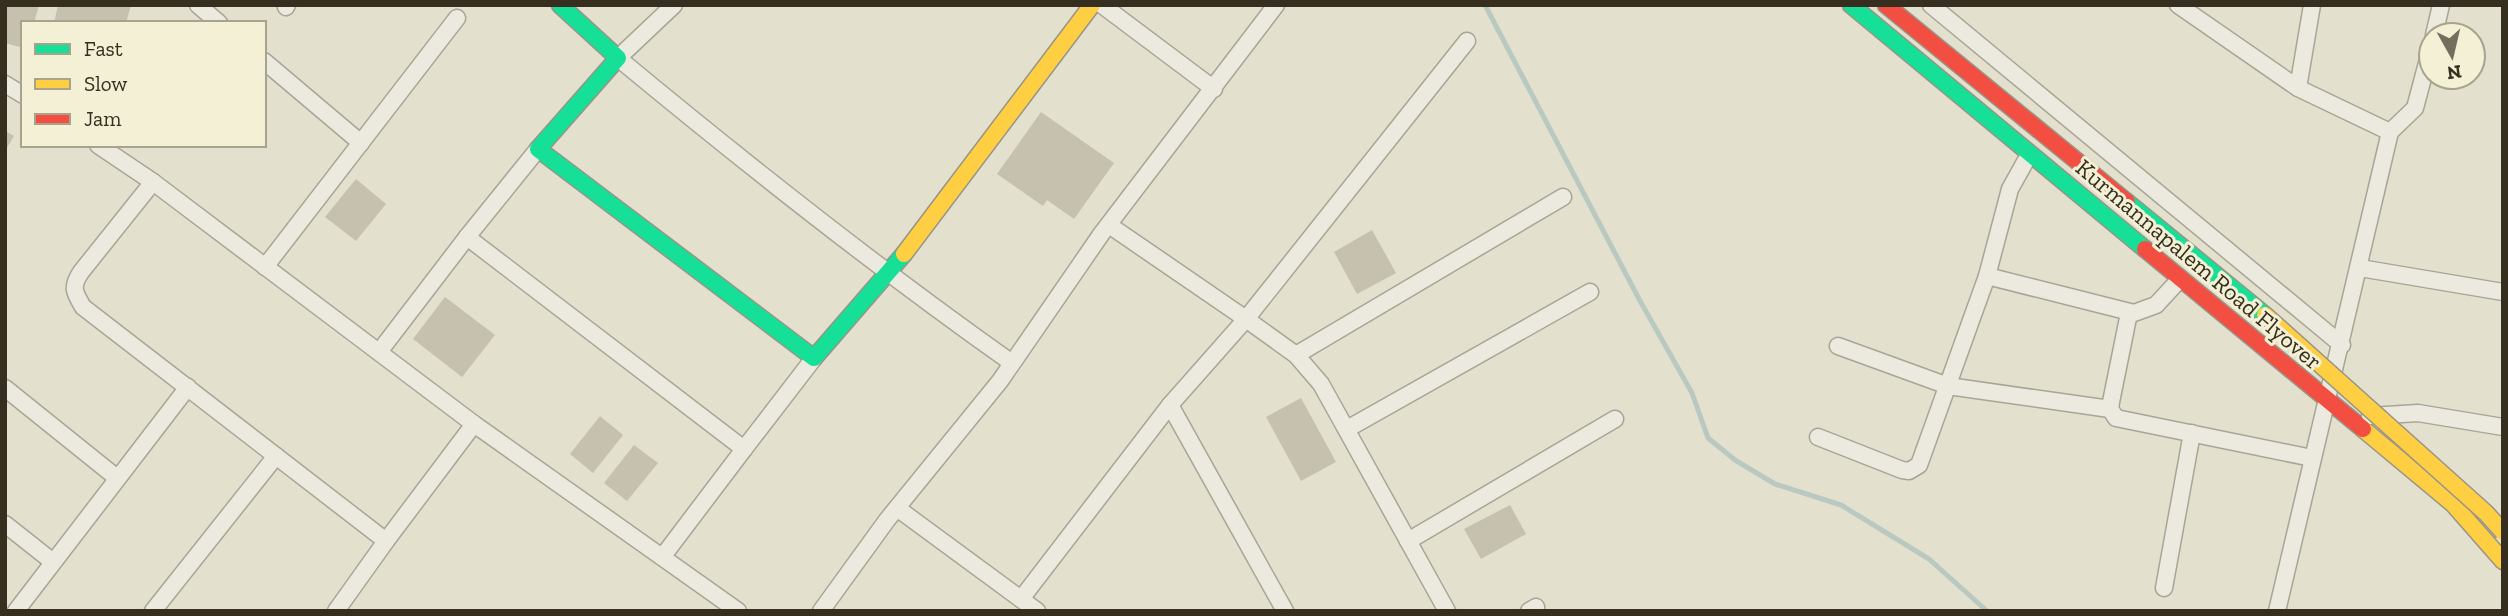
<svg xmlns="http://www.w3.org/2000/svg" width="2508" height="616" font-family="'Zilla Slab',serif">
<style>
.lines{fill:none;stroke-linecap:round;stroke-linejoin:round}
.stream{stroke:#b9c9c1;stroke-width:5}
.building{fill:#c6c0af}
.street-casing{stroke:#a8a597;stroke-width:19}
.fast-casing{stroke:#989487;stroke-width:19}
.slow-casing{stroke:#989487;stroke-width:19}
.jam-casing{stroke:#989487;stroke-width:19}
.street{stroke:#eceadf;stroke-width:16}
.fast{stroke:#16e098;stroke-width:16}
.slow{stroke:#ffcf43;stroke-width:16}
.jam{stroke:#f24e42;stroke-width:16}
.slow-bridge-casing{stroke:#989487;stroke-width:19;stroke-linecap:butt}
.slow-bridge{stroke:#ffcf43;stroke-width:16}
.labels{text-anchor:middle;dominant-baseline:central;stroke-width:6;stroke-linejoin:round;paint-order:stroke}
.street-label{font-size:24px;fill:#362f20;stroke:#f3f0d5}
</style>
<rect width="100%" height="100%" fill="#e3e0ce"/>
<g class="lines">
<path class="stream" d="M1485 5 1639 299 1692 393 1708 438 1735 460 1775 484 1841 505 1929 559 1987 611"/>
</g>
<g class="building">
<path d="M5 5H39L34 23H23V48L5 43Z"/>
<path d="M58 5H131L126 23H54Z"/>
<path d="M1041 112 1114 163 1074 219 1047 200 1043 206 997 174Z"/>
<path d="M5 131 14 136 5 151Z"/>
<path d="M356 179 386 204 356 241 325 217Z"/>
<path d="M1372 230 1396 273 1357 294 1334 252Z"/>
<path d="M445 297 495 335 462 377 413 339Z"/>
<path d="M1301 398 1336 462 1301 481 1266 417Z"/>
<path d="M600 416 623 435 593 473 570 454Z"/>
<path d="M634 445 658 463 627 501 604 483Z"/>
<path d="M1510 505 1526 534 1481 559 1464 529Z"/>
</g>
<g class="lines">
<g class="street-casing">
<g id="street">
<path d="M198 5 219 23"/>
<path d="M674 5 618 58C746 164 876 267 1012 363"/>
<path d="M1102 5 1214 89"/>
<path d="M1931 5 2342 345"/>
<path d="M2178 5 2298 88 2312 5"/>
<path d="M286 7 287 5"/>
<path d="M2434 35 2441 5"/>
<path d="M264 61 361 143"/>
<path d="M5 84 23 95"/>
<path d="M2390 132 2415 108 2431 48"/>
<path d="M98 145 153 182 81 272C71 287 74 292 83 307L386 541 336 611"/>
<path d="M538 149 467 237 744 449 814 358"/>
<path d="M2029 155 2010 189 1987 276 2134 313 2156 305 2180 279"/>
<path d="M153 182 474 424 386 541"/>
<path d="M265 267 457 18"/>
<path d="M2360 268 2503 292"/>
<path d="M2129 313 2111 402 2110 409 2116 418 2312 458"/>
<path d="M1838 346 1948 386 2110 409"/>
<path d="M379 352 467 237"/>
<path d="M1296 355 1563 197"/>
<path d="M5 388 117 478"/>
<path d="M1170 405 1285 611"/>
<path d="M2370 416 2418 413 2503 427"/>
<path d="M474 424 738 611"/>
<path d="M1347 429 1590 292"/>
<path d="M1818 437 1902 470 1909 471 1919 465 1987 276"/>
<path d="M897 508 1037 611"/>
<path d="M5 524 53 562"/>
<path d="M1408 541 1615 419"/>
<path d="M663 556 744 449"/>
<path d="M2164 588 2192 433"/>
<path d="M1021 599 1170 405 1246 319 1109 225"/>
<path d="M16 611 188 387"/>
<path d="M153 611 276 456"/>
<path d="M821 611 887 520 1000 381 1102 233 1276 5"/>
<path d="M1447 611 1321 384 1296 355 1246 319 1467 41"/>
<path d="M1529 611 1536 607"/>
<path d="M2277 611 2390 132 2298 88"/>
</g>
</g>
<g class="fast-casing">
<g id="fast">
<path d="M560 5 618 58 538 149 814 358 904 254"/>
<path d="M1851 5 2145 249"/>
<path d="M2127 202 2265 315"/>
</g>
</g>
<g class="slow-casing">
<g id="slow">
<path d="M904 254 1092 5"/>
<path d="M2363 429 2453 504 2503 561"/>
</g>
</g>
<g class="jam-casing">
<g id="jam">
<path d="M1886 5 2127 202"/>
<path d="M2145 249 2363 429"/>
</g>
</g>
<use href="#street" class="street"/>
<use href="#fast" class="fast"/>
<use href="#slow" class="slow"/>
<use href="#jam" class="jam"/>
<g class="slow-bridge-casing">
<path id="slow-bridge" d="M2265 315 2486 513 2503 532"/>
</g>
<use href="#slow-bridge" class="slow-bridge"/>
</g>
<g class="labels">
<g class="street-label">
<text transform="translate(2199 264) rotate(40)">Kurmannapalem Road Flyover</text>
</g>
</g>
<rect width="2508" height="616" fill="none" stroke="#362f20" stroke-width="14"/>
<rect x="21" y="21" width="245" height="126" fill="#f3f0d5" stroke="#a7a38d" stroke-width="2"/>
<rect x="35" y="44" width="35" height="10" fill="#16e098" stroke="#a7a38d" stroke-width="2"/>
<text x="84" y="56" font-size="21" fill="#362f20">Fast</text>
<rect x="35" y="79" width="35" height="10" fill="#ffcf43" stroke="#a7a38d" stroke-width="2"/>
<text x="84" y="91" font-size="21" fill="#362f20">Slow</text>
<rect x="35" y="114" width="35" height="10" fill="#f24e42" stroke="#a7a38d" stroke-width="2"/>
<text x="84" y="126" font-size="21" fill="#362f20">Jam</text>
<g transform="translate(2452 56) rotate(172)"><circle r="33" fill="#f3f0d5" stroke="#a7a38d" stroke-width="2"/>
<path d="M0-5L12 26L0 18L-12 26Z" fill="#736d5d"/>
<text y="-10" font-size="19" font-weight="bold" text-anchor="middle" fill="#362f20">N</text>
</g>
</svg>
